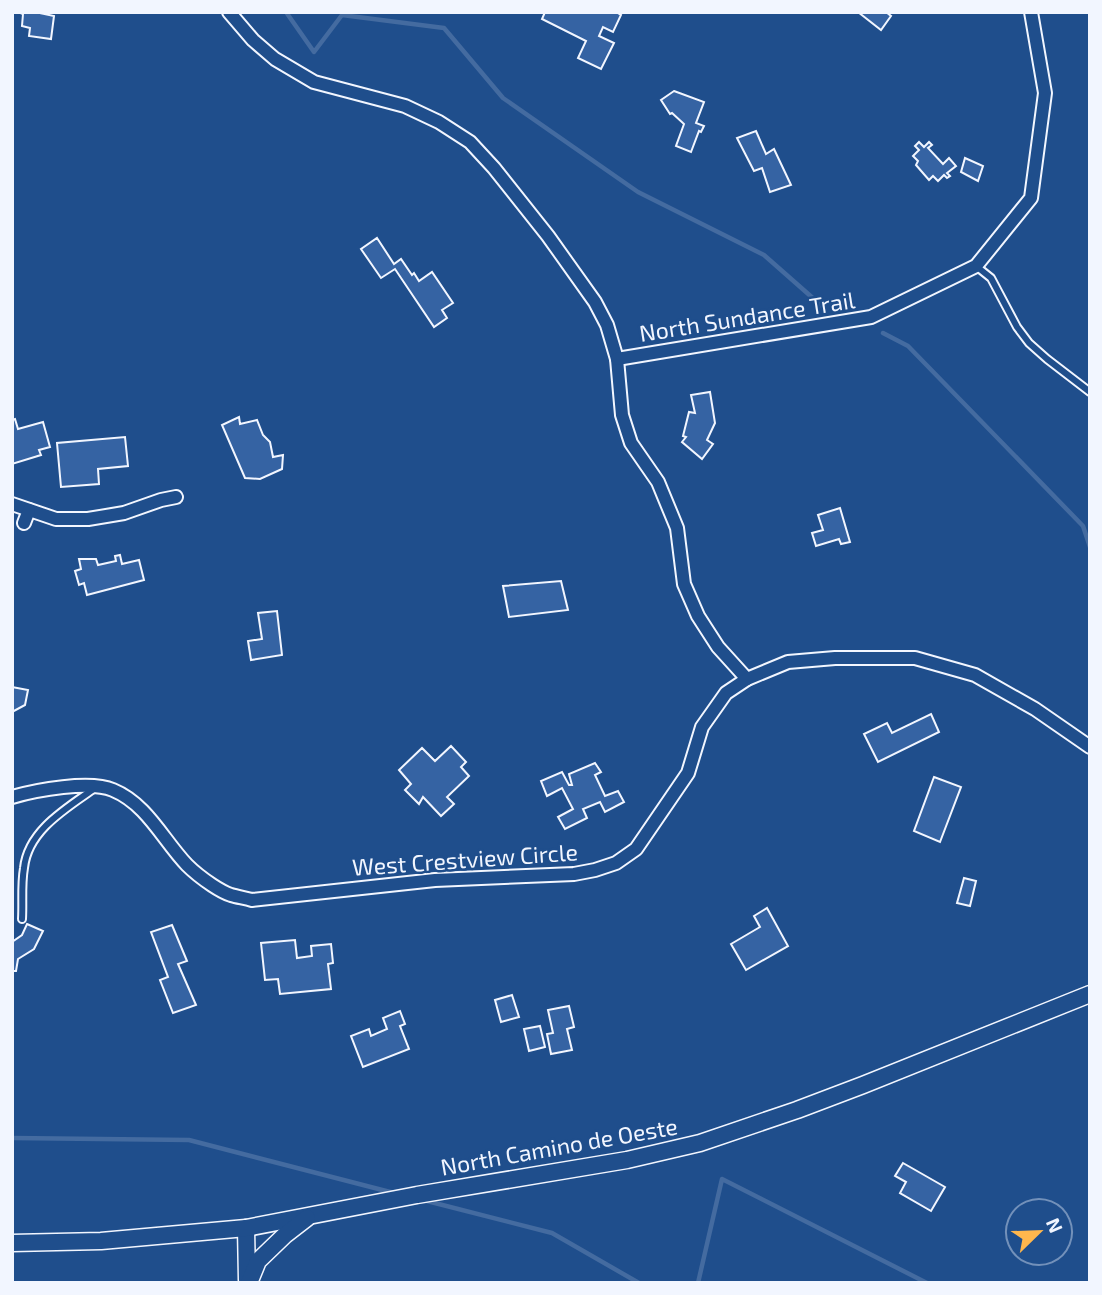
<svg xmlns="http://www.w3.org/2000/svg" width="1102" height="1295" font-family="'Exo 2',sans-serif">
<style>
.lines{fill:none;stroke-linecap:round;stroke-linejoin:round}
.stream{stroke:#446ba0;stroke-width:4.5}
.building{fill:#3563a3;stroke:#f2f6ff;stroke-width:2}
.service-casing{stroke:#f2f6ff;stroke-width:10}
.minor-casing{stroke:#f2f6ff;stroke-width:16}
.tertiary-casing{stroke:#f2f6ff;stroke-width:19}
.service{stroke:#1f4e8c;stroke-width:6}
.minor{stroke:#1f4e8c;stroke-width:12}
.tertiary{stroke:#1f4e8c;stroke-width:16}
.labels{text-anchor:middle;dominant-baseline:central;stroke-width:5;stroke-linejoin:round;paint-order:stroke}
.street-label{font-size:23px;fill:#f2f6ff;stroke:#1f4e8c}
</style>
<rect width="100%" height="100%" fill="#1f4e8c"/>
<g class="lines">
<g class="stream">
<path d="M286 12 314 52 342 15 444 28 503 98 638 192 764 255 823 307"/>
<path d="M883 333 908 346 1083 526 1090 547"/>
<path d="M12 1138 189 1140 394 1193"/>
<path d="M423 1200 552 1233 639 1283"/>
<path d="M698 1283 722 1179 927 1283"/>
</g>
</g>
<g class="building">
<path d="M35 12 54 16 51 39 29 36 30 28 22 26 23 14 18 12Z"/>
<path d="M545 12H616L621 15 613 32 603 27 599 36 614 43 601 69 578 58 586 41 542 19Z"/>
<path d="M858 12H886L891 16 881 30Z"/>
<path d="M674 91 704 102 696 123 704 126 701 132 699 131 691 152 676 146 684 124 672 113 670 114 661 100Z"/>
<path d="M756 131 766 154 774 149 791 185 770 192 762 168 754 171 737 138Z"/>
<path d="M919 142 924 147 929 142 932 145 928 148 943 164 949 158 956 166 947 173 950 176 947 178 944 175 938 181 933 176 929 180 916 165 918 161 913 156 919 150 915 146Z"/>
<path d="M965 158 983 166 978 181 961 172Z"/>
<path d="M377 238 394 264 401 259 412 275 414 273 419 281 432 272 453 303 442 310 447 318 434 327 395 269 381 278 361 249Z"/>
<path d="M710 392 715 423 707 440 713 444 702 459 682 442 686 437 683 436 689 412 695 413 691 395Z"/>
<path d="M239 417 240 424 257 420 263 435 270 442 273 457 283 455 282 469 260 479 245 478 222 425Z"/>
<path d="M15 419 18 429 43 422 50 447 39 450 41 455 12 464V420Z"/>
<path d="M125 437 128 466 98 469 99 484 61 487 57 443Z"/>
<path d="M840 508 850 542 841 544 839 539 816 546 812 533 823 530 818 515Z"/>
<path d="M120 555 122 564 139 560 144 580 87 595 84 583 79 585 75 571 81 569 79 559H96L98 565 116 561 115 556Z"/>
<path d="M561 581 568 610 509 617 503 586Z"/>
<path d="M277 611 282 655 251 660 248 641 262 639 258 613Z"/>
<path d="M12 687 28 690 25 705 12 712Z"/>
<path d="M931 714 939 732 878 762 864 734 887 723 892 733Z"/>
<path d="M451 746 466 762 461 767 469 776 447 797 454 804 441 816 423 797 419 804 405 790 411 784 399 770 422 748 435 761Z"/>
<path d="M595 763 601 772 595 775 605 796 618 791 624 802 605 812 600 802 583 809 587 818 565 829 558 817 573 809 562 788 547 796 541 781 562 772 569 785H572L569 774Z"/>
<path d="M934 777 961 787 940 842 914 831Z"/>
<path d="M964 878 976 881 970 906 957 903Z"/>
<path d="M767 908 788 946 746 970 731 944 760 927 754 916Z"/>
<path d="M27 924 43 931 34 949 18 959 16 971H12V942L22 935Z"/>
<path d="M172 925 187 961 178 964 196 1005 173 1013 160 980 168 977 151 932Z"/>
<path d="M295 940 297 958 312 956 311 946 331 944 333 963 328 964 331 989 280 994 278 979 265 980 261 943Z"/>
<path d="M512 995 519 1017 501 1022 495 1000Z"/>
<path d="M569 1006 574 1027 567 1029 572 1050 551 1054 547 1034 553 1033 548 1010Z"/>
<path d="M400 1011 405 1024 400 1026 409 1049 363 1067 351 1036 369 1029 371 1036 387 1029 383 1018Z"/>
<path d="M540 1026 545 1047 529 1051 524 1029Z"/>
<path d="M903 1163 945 1187 931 1211 900 1193 906 1182 895 1176Z"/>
</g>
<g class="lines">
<g class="service-casing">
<g id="service">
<path d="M976 266 991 278 1017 327 1029 343 1047 359 1090 392"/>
<path d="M22 919C23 902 21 885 24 868 28 830 67 808 95 788"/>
</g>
</g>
<g class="minor-casing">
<g id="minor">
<path d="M229 12 253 40 275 59 314 82 405 106 439 122 470 142 494 168 548 236 595 302 607 325 617 359 622 415 631 443 658 482 677 528 684 584 698 616 718 647 747 679"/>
<path d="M617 359 871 317 976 266 1031 198 1045 93 1031 12"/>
<path d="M12 504 56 519H88L124 513 161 500 176 497"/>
<path d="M24 523 29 510"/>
<path d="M12 797C36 790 90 780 113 790 147 804 163 840 187 865 195 873 203 879 212 885 218 889 225 893 231 895 238 897 245 898 252 900L435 880 574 874 595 870 616 863 636 849 688 773 702 727 726 693 747 679 788 662 835 658H915L975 675 1035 709 1090 747"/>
</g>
</g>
<g class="tertiary-casing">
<g id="tertiary">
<path d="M246 1228 247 1280"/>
<path d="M12 1243 101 1241 246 1228 417 1195 627 1160 700 1143 797 1110 863 1085 1090 994"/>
<path d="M249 1283 258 1261 285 1235 307 1218"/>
</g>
</g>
<use href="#service" class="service"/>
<use href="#minor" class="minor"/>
<use href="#tertiary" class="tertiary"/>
</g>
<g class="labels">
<g class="street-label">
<text transform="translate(747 316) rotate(-9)">North Sundance Trail</text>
<text transform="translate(465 859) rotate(-4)">West Crestview Circle</text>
<text transform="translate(559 1146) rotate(-10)">North Camino de Oeste</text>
</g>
</g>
<rect width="1102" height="1295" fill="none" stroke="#f2f6ff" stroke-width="28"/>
<g transform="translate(1039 1232) rotate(67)"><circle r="33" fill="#1f4e8c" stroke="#7391ba" stroke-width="2"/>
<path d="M0-5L12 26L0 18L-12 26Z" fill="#ffb74d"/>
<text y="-10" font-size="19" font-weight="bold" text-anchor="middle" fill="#f2f6ff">N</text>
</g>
</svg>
